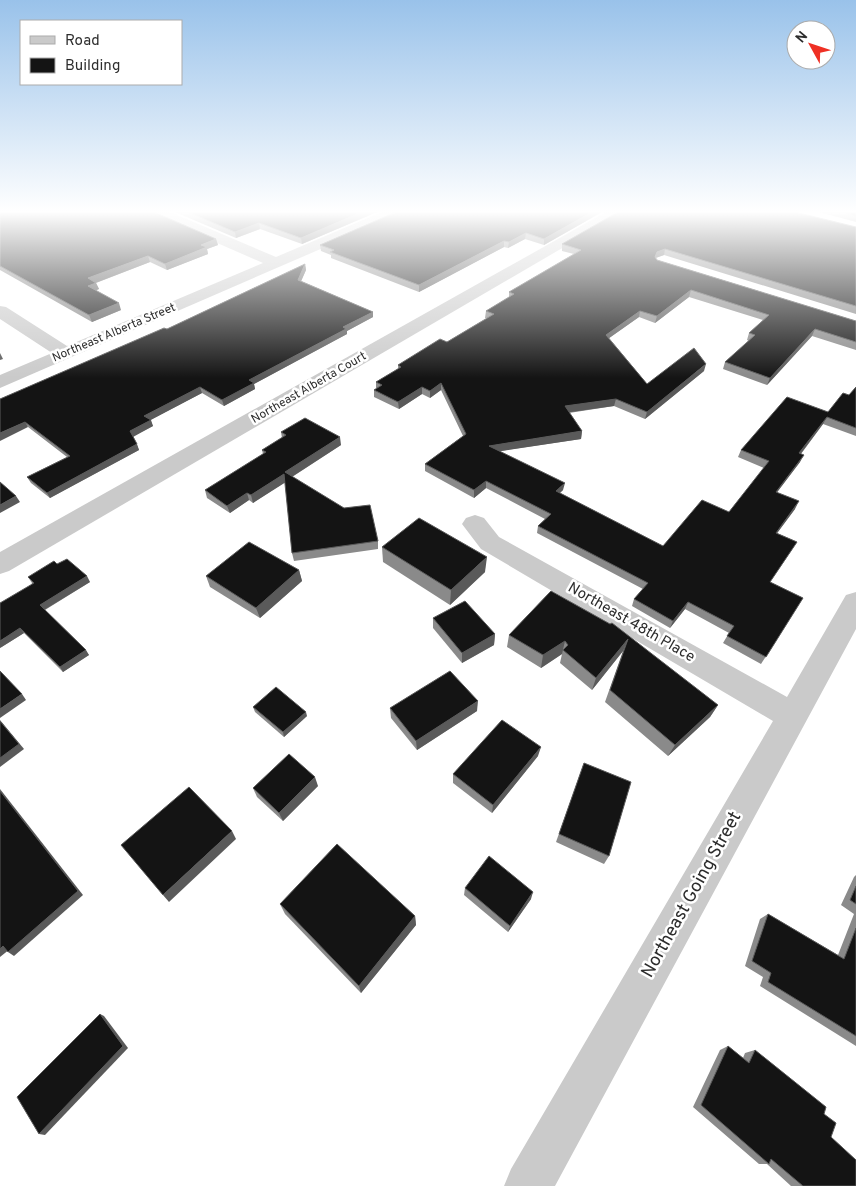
<svg xmlns="http://www.w3.org/2000/svg" width="856" height="1186" font-family="Overpass,sans-serif">
<style>
.lines{fill:none;stroke-linecap:round;stroke-linejoin:round}
.minor{fill:#cacaca;fill-rule:evenodd}
.wall{fill:#8a8a8a}
.shaded-wall{fill:#5a5a5a}
.building{fill:#141414;stroke:#5a5a5a}
.labels{text-anchor:middle;dominant-baseline:central;stroke-width:5;stroke-linejoin:round;paint-order:stroke}
.far-street-label{font-size:12px;fill:#2d2d2d;stroke:#fff}
.street-label{font-size:15px;fill:#2d2d2d;stroke:#fff}
.near-street-label{font-size:18px;fill:#2d2d2d;stroke:#fff}
</style>
<rect width="100%" height="100%" fill="#fff"/>
<g class="lines">
<g class="minor">
<path d="M151 212H170L276 257 382 212H401L399 215 0 388V375L52 353 0 319V306L6 307 67 346 263 263 153 215Z"/>
<path d="M606 212H624L9 571 0 574V552Z"/>
<path d="M475 515 484 518 499 537 787 697 846 595 856 592V629L555 1186H504L511 1169 773 721 481 549 462 524 466 518Z"/>
</g>
</g>
<g class="wall">
<path d="M0 212 216 239 218 245 207 249 208 254 167 270 150 262 96 283 99 289 96 290 121 310 92 322 0 270Z"/>
<path d="M175 212H377L302 244 260 229 236 238Z"/>
<path d="M396 212H602L544 245 525 239 508 248 504 247 419 292 331 258V255L321 251 320 245Z"/>
<path d="M819 212H856V222Z"/>
<path d="M856 227V314L664 255 656 258 657 260 856 321V350L812 336 767 385 723 369 725 362 749 341 747 340 749 333 763 320 689 297 655 323 639 317 609 338 647 384 704 371 645 419 614 406 569 413 582 431 581 439 500 451 563 490 560 493 663 546 729 512 764 468 738 457 741 450 828 412 849 395 856 387V436L823 424 801 454 800 462 777 492 795 509 777 533 797 542 770 582 803 598 761 664 723 643 729 633 685 609 670 628 632 606 634 599 643 589 537 533 538 526 545 519 486 488 474 498 425 471V464L463 436 441 390 430 398 422 394 399 409 374 397V390L376 389V382L398 369V365L447 342 487 318H485L486 311 509 297V292L574 254 562 251V244Z"/>
<path d="M305 264 306 270 301 281 373 312V317L347 331V334L254 384 255 389 224 406 202 393 150 420 153 426 133 436 139 450 50 498 31 483 27 477 67 457 28 427 0 399 167 329Z"/>
<path d="M281 432 341 445 292 477 378 541V549L294 561 292 553 285 482 253 503 249 500 230 513 207 498 205 490 263 454 262 450 282 438Z"/>
<path d="M382 547 485 572 450 605 383 562Z"/>
<path d="M57 564 90 582 45 610 89 655 63 672 24 633 0 648 32 583 28 577Z"/>
<path d="M299 570 302 581 260 618 210 587 206 576Z"/>
<path d="M551 591 718 705 710 717 668 756 605 702 623 651 592 690 560 663 562 654 541 668 507 647 509 635Z"/>
<path d="M433 618 495 634 494 645 462 663 433 628Z"/>
<path d="M253 707 307 716 284 737 255 712Z"/>
<path d="M390 708 477 711 417 750 391 718Z"/>
<path d="M538 756 492 813 453 783V774Z"/>
<path d="M584 763 609 856 604 864 556 842Z"/>
<path d="M318 786 283 821 257 797 253 788Z"/>
<path d="M856 875V1046L760 986 763 977 745 966 760 919 768 914 838 955 854 914 841 905 854 877Z"/>
<path d="M465 888 531 899 508 932 464 895Z"/>
<path d="M280 904 415 916 416 925 361 993 285 914Z"/>
<path d="M728 1046 743 1058 745 1053 755 1050 824 1114 831 1137 856 1186H791L767 1164H759L693 1107 720 1050Z"/>
</g>
<g class="shaded-wall">
<path d="M362 212H377L302 244 301 238Z"/>
<path d="M592 212H602L544 245V239Z"/>
<path d="M259 223 260 229 236 238 235 232Z"/>
<path d="M526 233 525 239 508 248 509 242Z"/>
<path d="M216 239 218 245 207 249 208 254 167 270 165 264 201 245Z"/>
<path d="M504 241V247L419 292V285Z"/>
<path d="M665 249 664 255 655 258 653 263 657 252Z"/>
<path d="M148 256 150 262 90 285 88 278Z"/>
<path d="M305 264 306 270 299 286 298 280Z"/>
<path d="M96 283 99 289 90 293 88 286Z"/>
<path d="M691 290 689 297 655 323 657 316Z"/>
<path d="M119 303 121 310 92 322 89 315Z"/>
<path d="M640 311 639 317 605 341 606 335Z"/>
<path d="M373 312V317L347 331V334L254 384 255 389 224 406 222 400 249 380 343 327Z"/>
<path d="M815 329 812 336 767 385 770 378Z"/>
<path d="M0 353 3 359 0 360Z"/>
<path d="M706 364 704 371 645 419 647 412Z"/>
<path d="M441 383V390L430 398V391Z"/>
<path d="M200 387 202 393 147 422 144 416Z"/>
<path d="M422 387V394L399 409 398 402Z"/>
<path d="M616 399 614 406 564 413 565 406Z"/>
<path d="M827 417 823 424 796 460 799 453Z"/>
<path d="M151 420 153 426 133 437 130 431Z"/>
<path d="M25 422 28 427 0 441V433Z"/>
<path d="M582 431 581 439 488 453 489 446Z"/>
<path d="M340 437 341 445 287 480 285 472Z"/>
<path d="M137 444 139 450 50 498 47 493Z"/>
<path d="M804 455 800 462 772 499 776 492Z"/>
<path d="M284 474 286 482 253 503 251 495Z"/>
<path d="M486 481V488L474 498V490Z"/>
<path d="M565 483 563 490 554 498 556 491Z"/>
<path d="M247 493 249 500 230 513 227 506Z"/>
<path d="M16 496 20 502 0 513V505Z"/>
<path d="M799 501 795 509 772 540 776 533Z"/>
<path d="M487 557 485 572 450 605 451 590Z"/>
<path d="M299 570 302 581 260 618 256 608Z"/>
<path d="M87 576 90 582 44 610 40 605Z"/>
<path d="M688 602 685 609 670 628 673 621Z"/>
<path d="M20 628 24 633 0 648V641Z"/>
<path d="M495 634 494 645 462 663V653Z"/>
<path d="M628 639 623 651 592 690 596 678Z"/>
<path d="M565 641 562 654 541 668 543 655Z"/>
<path d="M86 650 89 655 63 672 60 667Z"/>
<path d="M22 694 26 700 0 718V709Z"/>
<path d="M478 701 477 711 417 750 416 741Z"/>
<path d="M718 705 710 717 668 756 675 745Z"/>
<path d="M306 712 307 716 284 737 283 732Z"/>
<path d="M0 720 24 749 0 767Z"/>
<path d="M541 747 538 756 492 813 493 805Z"/>
<path d="M315 777 318 786 283 821 279 813Z"/>
<path d="M0 789 83 895 14 956 8 952Z"/>
<path d="M232 831 236 839 169 902 163 895Z"/>
<path d="M533 892 531 899 508 932 510 926Z"/>
<path d="M415 916 416 925 361 993 359 986Z"/>
<path d="M3 946 10 949 0 957V949Z"/>
<path d="M100 1014 104 1016 128 1048 45 1135 39 1134Z"/>
</g>
<g class="building">
<path d="M0 212H154L216 239 201 245 207 247 165 264 148 256 88 278 96 283 88 286 119 303 89 315 0 266Z"/>
<path d="M188 212H362L301 238 259 223 235 232Z"/>
<path d="M396 212H592L544 239 526 233 509 242 504 241 419 285 330 252 334 250 320 245Z"/>
<path d="M618 212H795L856 227V306L665 249 657 252 655 257 657 260 856 321V342L815 329 770 378 725 362 755 335 749 333 769 315 691 290 657 316 640 311 606 335 647 384 694 348 706 364 647 412 616 399 565 406 582 431 489 446 565 483 556 491 663 546 702 500 729 512 769 461 741 450 787 397 828 412 843 393 849 395 856 387V428L827 417 799 453 804 455 776 492 799 501 776 533 797 542 770 582 803 598 766 657 727 636 734 626 688 602 673 621 634 599 648 583 538 526 551 514 486 481 474 490 425 464 466 434 441 383 430 391 422 387 398 402 374 390 382 385 376 382 401 367 398 365 440 339 447 342 494 314 486 311 514 294 509 292 581 250 562 244Z"/>
<path d="M843 212H856V216Z"/>
<path d="M305 264 298 280 373 312 343 327 346 329 249 380 254 383 222 400 200 387 144 416 151 420 130 431 137 444 47 493 27 477 70 456 25 422 0 433V399L164 328 167 329Z"/>
<path d="M305 418 340 437 285 472 344 508 370 505 378 541 292 553 284 474 251 495 247 493 227 506 205 490 266 452 262 450 286 435 281 432Z"/>
<path d="M0 482 16 496 0 505Z"/>
<path d="M419 518 487 557 451 590 382 547Z"/>
<path d="M249 542 299 570 256 608 206 576Z"/>
<path d="M67 559 87 576 40 605 86 650 60 667 20 628 0 641V603L34 583 28 577 54 561 57 564Z"/>
<path d="M551 591 610 624 612 623 718 705 675 745 610 690 628 639 596 678 563 650 568 645 565 641 543 655 509 635Z"/>
<path d="M465 601 495 634 462 653 433 618Z"/>
<path d="M0 671 22 694 0 709Z"/>
<path d="M450 671 478 701 416 741 390 708Z"/>
<path d="M276 687 306 712 283 732 253 707Z"/>
<path d="M502 720 541 747 493 805 453 774Z"/>
<path d="M0 721 19 744 0 758Z"/>
<path d="M289 754 315 777 279 813 253 788Z"/>
<path d="M584 763 631 782 609 856 559 834Z"/>
<path d="M189 787 232 831 163 895 121 845Z"/>
<path d="M0 791 78 891 8 952 3 946 0 949Z"/>
<path d="M337 844 415 916 359 986 280 904Z"/>
<path d="M489 856 533 892 510 926 465 888Z"/>
<path d="M856 886V904L850 900Z"/>
<path d="M768 914 844 959 856 928V1036L768 982 771 973 752 961Z"/>
<path d="M100 1014 123 1046 39 1134 17 1097Z"/>
<path d="M728 1046 749 1063 755 1050 826 1107 824 1114 836 1123 831 1137 856 1160V1186H803L771 1159 769 1164 701 1105Z"/>
</g>
<linearGradient id="sky" x2="0" y2="1"><stop stop-color="#99c2ea"/><stop offset="0.56" stop-color="#fff"/><stop offset="1" stop-color="#fff" stop-opacity="0"/></linearGradient>
<rect width="856" height="378" fill="url(#sky)"/>
<g class="labels">
<g class="far-street-label">
<text transform="translate(114 333) rotate(-23)">Northeast Alberta Street</text>
<text transform="translate(309 388) rotate(-30)">Northeast Alberta Court</text>
</g>
<g class="street-label">
<text transform="translate(631 623) rotate(30)">Northeast 48th Place</text>
</g>
<g class="near-street-label">
<text transform="translate(692 895) rotate(-61)">Northeast Going Street</text>
</g>
</g>
<rect x="20" y="20" width="162" height="65" fill="#ffffff" stroke="#ababab"/>
<rect x="30" y="36" width="25" height="8" fill="#cacaca" stroke="#ababab"/>
<text x="65" y="45" font-size="15" fill="#2d2d2d">Road</text>
<rect x="30" y="58" width="25" height="15" fill="#141414" stroke="#ababab"/>
<text x="65" y="70" font-size="15" fill="#2d2d2d">Building</text>
<g transform="translate(811 45) rotate(310)"><circle r="24" fill="#ffffff" stroke="#ababab"/>
<path d="M0-4L9 19L0 12L-9 19Z" fill="#ef3024"/>
<text y="-8" font-size="14" font-weight="bold" text-anchor="middle" fill="#2d2d2d">N</text>
</g>
</svg>
